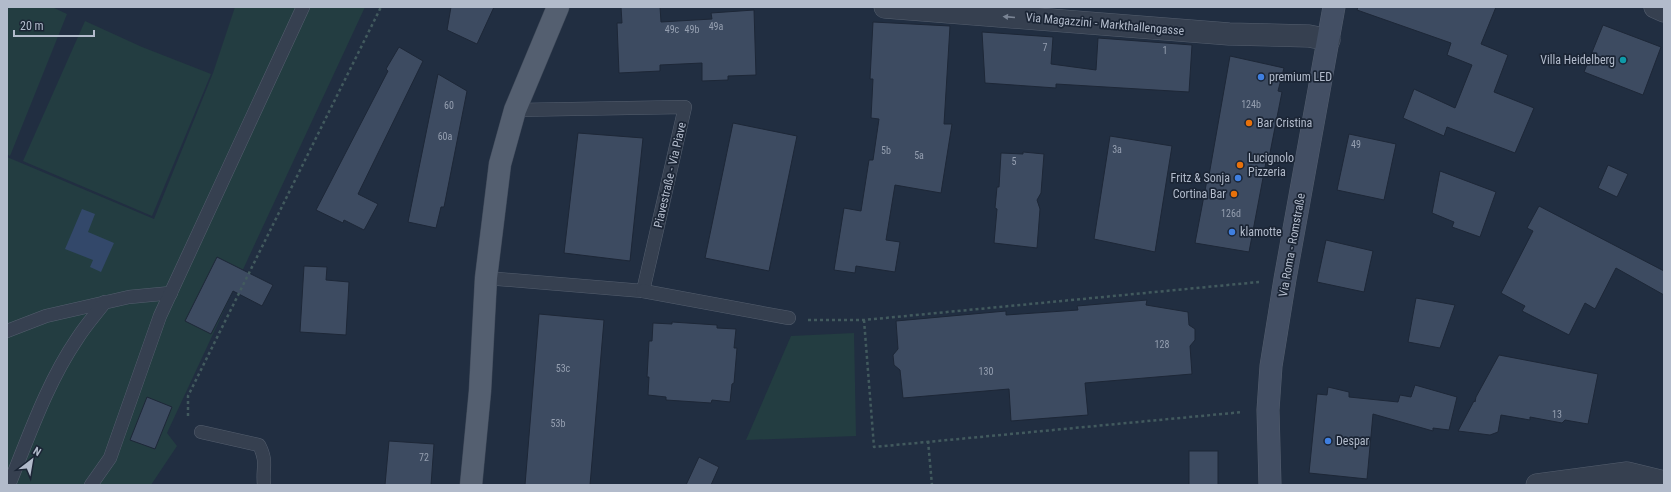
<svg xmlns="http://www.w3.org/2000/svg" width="1671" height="492" font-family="'Roboto Condensed',sans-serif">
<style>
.green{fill:#233d41}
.water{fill:#33486a}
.building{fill:#3d4b61;stroke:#1d2737}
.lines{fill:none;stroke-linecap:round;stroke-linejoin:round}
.lane-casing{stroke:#545e6e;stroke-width:14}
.street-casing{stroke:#545e6e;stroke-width:23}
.secondary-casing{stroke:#545e6e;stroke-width:23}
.primary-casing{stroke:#3f4959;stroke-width:23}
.path{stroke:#425a5e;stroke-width:2.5;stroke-dasharray:3 3;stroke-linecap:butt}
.lane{stroke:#364050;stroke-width:13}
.street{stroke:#364050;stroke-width:22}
.secondary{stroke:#434f64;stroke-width:22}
.primary{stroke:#545f70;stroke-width:22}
.oneway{fill:#7a8494}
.culture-dot{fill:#0f9aa8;stroke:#1b2535;stroke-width:1.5}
.shop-dot{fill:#3f7fe0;stroke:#1b2535;stroke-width:1.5}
.food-dot{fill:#e8710a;stroke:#1b2535;stroke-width:1.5}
.labels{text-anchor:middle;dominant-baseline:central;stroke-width:3.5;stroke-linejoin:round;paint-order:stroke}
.number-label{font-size:10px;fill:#959fb0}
.street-label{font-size:12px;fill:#b2bbcb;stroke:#1b2535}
.poi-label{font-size:12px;fill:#b2bbcb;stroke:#1b2535;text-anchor:start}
</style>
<rect width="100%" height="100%" fill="#212e41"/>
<g class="green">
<path d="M7 7H52L67 14 10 156 7 154Z"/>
<path d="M235 7H365L167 433 177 446 151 485H7V157L154 219 213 73Z"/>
<path d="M85 21 142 47 211 74 152 216 23 161Z"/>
<path d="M854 333 856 436 746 440 791 336Z"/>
</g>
<path class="water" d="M82 209 95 214 88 232 114 243 101 272 90 267 93 260 65 249Z"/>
<g class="building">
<path d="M451 7H494L477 44 447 30Z"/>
<path d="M621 7H660L661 22 712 19 711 13 754 10 756 75 728 76V80L702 81V63L660 65V71L619 73 617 23H622Z"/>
<path d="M1358 7H1496L1481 44 1508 55 1494 92 1534 108 1515 153 1447 127 1444 136 1403 118 1414 89 1455 108 1472 65 1447 55 1451 43 1357 10Z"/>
<path d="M873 22 950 26 944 124H952L941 193 895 185 886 240 900 242 895 272 856 266 855 273 834 270 844 208 861 211 869 160H873L879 119 871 118 873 79H870Z"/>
<path d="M1603 25 1661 47 1643 95 1584 72Z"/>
<path d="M982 32 1053 37 1051 64 1096 70 1098 38 1192 45 1189 92 1056 84V88L985 83Z"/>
<path d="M399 47 423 61 358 194 378 204 364 230 344 220 343 223 316 210 388 71 386 69Z"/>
<path d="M1230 56 1284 68 1278 91 1282 92 1268 163 1266 162 1249 252 1195 243 1207 180 1208 181Z"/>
<path d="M438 74 467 91 444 207H441L436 228 408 222Z"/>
<path d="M733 123 797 136 769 271 705 258Z"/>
<path d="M578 133 643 138 630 261 564 253Z"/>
<path d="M1349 134 1396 144 1384 200 1337 190Z"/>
<path d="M1110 136 1172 146 1155 252 1094 239Z"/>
<path d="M1023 152 1044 154 1041 193 1037 200 1040 209 1037 248 994 243 997 209 995 208 997 187H999L1001 153 1023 154Z"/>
<path d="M1608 165 1628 174 1617 197 1598 188Z"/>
<path d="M1440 171 1496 192 1480 237 1452 227 1454 222 1432 213Z"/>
<path d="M1539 206 1664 271V295L1616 268 1595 309 1585 303 1569 335 1522 311 1525 306 1501 293 1533 231 1527 228Z"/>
<path d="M1326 240 1373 251 1364 292 1317 282Z"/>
<path d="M217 257 273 285 262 306 233 291 211 334 185 321Z"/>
<path d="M304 266 327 267 326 280 349 282 346 335 300 332Z"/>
<path d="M1416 298 1455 305 1440 348 1408 342Z"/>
<path d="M1147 300 1146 305 1188 312 1189 325 1195 329V340L1190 346 1192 374 1085 383 1088 415 1011 421 1009 389 903 398 900 370 894 365 893 355 898 349 896 321 1006 311V315L1078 310 1077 306Z"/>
<path d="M539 314 604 320 590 485H525Z"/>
<path d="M672 322 717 325V328L736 329 734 348H737L734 383 732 384 730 402 712 400 711 403 666 400V397L648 395 649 377H647L649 341H652L653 323 672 324Z"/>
<path d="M1499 355 1598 374 1588 424 1565 420 1562 423 1530 417V420L1501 415 1498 432 1490 435 1458 431 1474 401 1475 402 1476 397Z"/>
<path d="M1415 385 1457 397 1449 430 1433 428V431L1373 414 1367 479 1309 473 1317 394 1327 395 1328 387 1349 392V397L1398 402 1400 395 1411 397Z"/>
<path d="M147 397 172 407 155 449 130 440Z"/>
<path d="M389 441 434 444 431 485H385Z"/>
<rect x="1189" y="451" width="29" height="34"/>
<path d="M699 457 719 467 711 485H686Z"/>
</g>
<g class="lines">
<g class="lane-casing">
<g id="lane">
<path d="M486 278 643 291 685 107 515 110"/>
<path d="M643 291 789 318"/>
<path d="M7 331 46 316 129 297 171 293"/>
<path d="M201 432 259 445C268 462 262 468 264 485"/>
<path d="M9 485C29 436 47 383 77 339 85 326 95 315 105 302"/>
<path d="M91 485 110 458 160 316 303 7"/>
</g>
</g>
<g class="street-casing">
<g id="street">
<path d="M885 7 1229 34 1309 36 1329 40"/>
<path d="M1655 7 1664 11"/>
<path d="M1537 485 1627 473 1664 482"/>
</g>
</g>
<g class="secondary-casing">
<path id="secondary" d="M1270 485 1268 410 1271 366 1285 279 1334 7"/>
</g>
<g class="primary-casing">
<path id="primary" d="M471 485 480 391 486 278 500 164 515 110 558 7"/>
</g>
<g class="path">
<path d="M808 320H864L1259 282"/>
<path d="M864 320 874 447 1243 412"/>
<path d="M188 416V396L381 7"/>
<path d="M928 441 932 485"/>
</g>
<use href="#lane" class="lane"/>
<use href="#street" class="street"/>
<use href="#secondary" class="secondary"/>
<use href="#primary" class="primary"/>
</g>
<defs><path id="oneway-solid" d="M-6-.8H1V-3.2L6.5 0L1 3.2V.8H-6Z"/></defs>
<use class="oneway" href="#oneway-solid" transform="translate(1009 17) rotate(-175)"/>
<circle class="culture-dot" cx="1623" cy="60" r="4"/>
<g class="shop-dot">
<circle cx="1261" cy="77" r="4"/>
<circle cx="1238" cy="178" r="4"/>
<circle cx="1232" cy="232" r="4"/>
<circle cx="1328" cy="441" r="4"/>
</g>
<g class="food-dot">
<circle cx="1249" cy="123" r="4"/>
<circle cx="1240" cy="165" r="4"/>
<circle cx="1234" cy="194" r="4"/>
</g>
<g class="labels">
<g class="number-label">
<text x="716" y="26">49a</text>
<text x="672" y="29">49c</text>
<text x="692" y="29">49b</text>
<text x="1045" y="47">7</text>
<text x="1165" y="50">1</text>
<text x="1251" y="104">124b</text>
<text x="449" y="105">60</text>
<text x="445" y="136">60a</text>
<text x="1356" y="144">49</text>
<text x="1117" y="149">3a</text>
<text x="886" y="150">5b</text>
<text x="919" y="155">5a</text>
<text x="1014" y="161">5</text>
<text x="1231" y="213">126d</text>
<text x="1162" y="344">128</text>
<text x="563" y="368">53c</text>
<text x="986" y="371">130</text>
<text x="1557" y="414">13</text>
<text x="558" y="423">53b</text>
<text x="424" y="457">72</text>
</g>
<g class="street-label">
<text transform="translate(1105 24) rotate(5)">Via Magazzini - Markthallengasse</text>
<text transform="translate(670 175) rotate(-77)">Piavestraße - Via Piave</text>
<text transform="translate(1292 245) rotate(-80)">Via Roma - Romstraße</text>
</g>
<g class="poi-label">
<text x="1615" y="60" text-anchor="end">Villa Heidelberg</text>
<text x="1269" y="77">premium LED</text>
<text x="1257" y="123">Bar Cristina</text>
<text x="1248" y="158">Lucignolo<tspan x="1248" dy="14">Pizzeria</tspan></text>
<text x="1230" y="178" text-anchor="end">Fritz &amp; Sonja</text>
<text x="1226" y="194" text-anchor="end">Cortina Bar</text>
<text x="1240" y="232">klamotte</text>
<text x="1336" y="441">Despar</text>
</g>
</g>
<rect width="1671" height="492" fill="none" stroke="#b2bbcb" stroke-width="16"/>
<g transform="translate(32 460) rotate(31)" stroke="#1b2535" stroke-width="3" paint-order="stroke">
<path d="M0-3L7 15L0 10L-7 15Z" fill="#b2bbcb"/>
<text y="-6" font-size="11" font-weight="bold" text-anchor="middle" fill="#b2bbcb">N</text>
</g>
<path d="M14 30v6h80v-6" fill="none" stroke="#b2bbcb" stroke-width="2"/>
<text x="20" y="30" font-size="12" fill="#b2bbcb" stroke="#1b2535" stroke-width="3" paint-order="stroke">20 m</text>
</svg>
